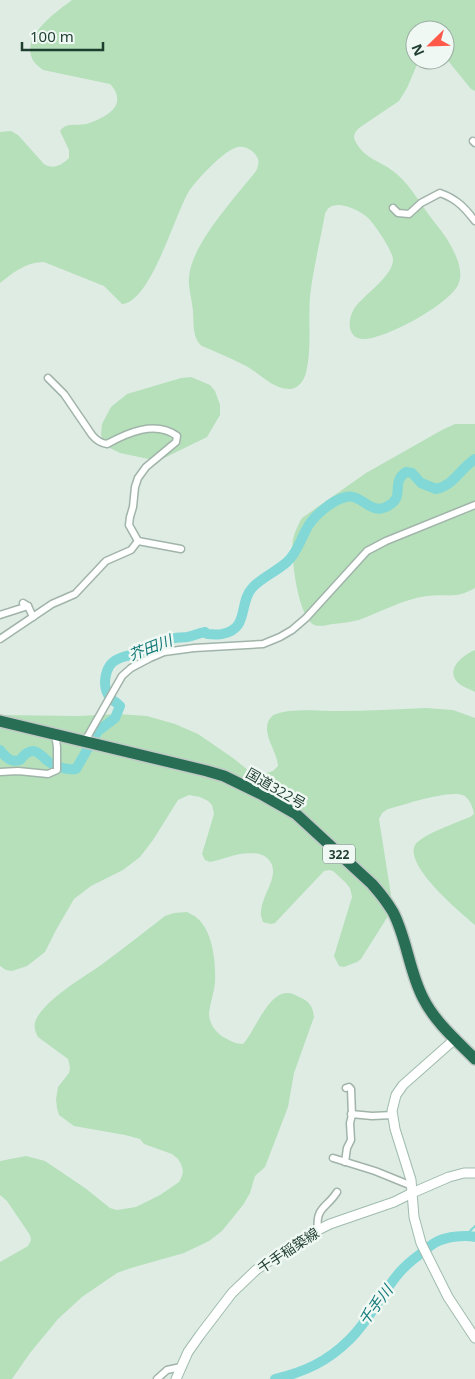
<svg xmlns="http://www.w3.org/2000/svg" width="475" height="1379" font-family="'Noto Sans','Noto Sans JP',sans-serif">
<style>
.green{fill:#b5e0ba}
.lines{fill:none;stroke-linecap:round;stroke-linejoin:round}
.stream{stroke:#81d8d7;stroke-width:2}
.river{stroke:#81d8d7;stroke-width:10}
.street-casing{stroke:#a1b4aa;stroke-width:9}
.secondary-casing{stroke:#9fbcad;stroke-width:11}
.highway-casing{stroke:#c0c9c5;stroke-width:14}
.street{stroke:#fff;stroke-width:6}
.secondary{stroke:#fff;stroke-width:9}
.highway{stroke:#276e54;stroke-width:11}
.labels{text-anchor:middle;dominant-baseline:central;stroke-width:5;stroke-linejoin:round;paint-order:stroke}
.shield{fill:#f0f8f3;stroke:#5d766a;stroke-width:1}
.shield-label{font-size:12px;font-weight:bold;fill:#1e3e30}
.street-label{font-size:14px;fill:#1e3e30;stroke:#f0f8f3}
.water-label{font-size:15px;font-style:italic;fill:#127a7a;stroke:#f0f8f3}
</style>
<rect width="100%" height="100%" fill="#dfece4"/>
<g class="green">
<path d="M72 0H475V91L471 89 445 57V30H415V60H419L407 88 399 101 359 128C354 133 352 137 357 144 366 159 380 161 393 171 408 182 418 200 429 215 438 227 448 238 454 252 459 261 463 276 458 285 448 305 387 338 365 339 347 340 347 320 354 309 363 295 394 276 393 259 392 250 374 223 367 217 359 210 338 200 329 208 328 208 325 213 325 214 320 242 313 269 310 297 308 322 312 348 306 373 304 380 299 388 291 389 272 390 259 372 244 365 231 358 216 352 202 346 192 338 194 323 193 311 192 300 188 287 189 277 192 243 235 198 256 171 259 164 260 160 255 154 250 148 241 145 235 148 223 152 195 181 188 193 175 215 150 303 122 304L104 286 44 262C26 262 14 272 0 283V132L11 131 18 135 44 164C53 170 62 165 69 158V150L60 131C66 122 77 126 86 124 97 121 115 113 117 102 118 95 115 89 110 84L43 70C40 67 36 65 34 62 18 38 56 12 72 0Z"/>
<path d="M191 377 210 385 215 391 220 405V415L207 437 158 461 120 453 106 446 101 435 102 424 111 407 127 394 181 378Z"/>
<path d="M455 424H475V588C454 600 448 593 427 596 403 599 381 612 359 620 351 622 342 623 333 624 327 625 320 627 314 625 298 618 290 554 293 539 295 531 298 525 302 518L366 473 442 430Z"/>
<path d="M475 650V692C468 688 459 686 455 679 448 666 465 654 475 650Z"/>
<path d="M426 708 453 710 475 718V925C461 913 404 866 415 845 421 835 458 822 470 817L474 814C473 808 470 800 465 796 453 788 403 805 388 809L382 813 379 819 391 895V906L390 913 361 959 357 962 344 967 339 966 334 956 352 897 350 888 345 882 333 871 329 870 324 871 275 923 271 924 263 922C262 918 260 915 261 911 262 893 284 872 266 857 259 852 248 853 240 854 230 856 220 860 210 862L205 860 202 854 214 814 212 805 208 801 200 797 189 795 178 800 153 840 140 857 123 870 91 886 74 899 56 930 45 952 27 966 12 971 6 970 0 966V715L78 716 118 714 147 716 175 724 198 734 233 758 253 774 260 775 273 771 278 766C277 751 263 736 268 722 270 718 272 715 276 714 291 708 320 711 337 711 367 711 396 709 426 708Z"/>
<path d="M187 912C190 914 194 915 197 918 213 931 216 963 215 983 214 993 210 1003 209 1013 209 1024 216 1033 225 1038 231 1041 236 1044 243 1044 255 1031 268 992 288 993 292 993 295 995 299 997 309 1001 313 1006 314 1017L294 1073 288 1107 265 1167 255 1176 250 1193 243 1205 222 1231 209 1241 184 1253 131 1268 117 1273 82 1297 58 1319 30 1353 12 1379H0V1262L28 1246 31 1240 30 1235 7 1201 0 1195V1161L26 1156 45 1161 85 1188 110 1208 117 1210 136 1207 160 1195 179 1182 182 1176 183 1171 181 1164 178 1159 172 1154 144 1144 140 1139 125 1135 74 1126 59 1115 57 1108 56 1099 58 1087 69 1073 70 1067 68 1059 38 1037C34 1030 33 1023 38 1016 51 996 81 979 101 965 123 949 144 932 165 916L174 913Z"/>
</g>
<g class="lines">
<path class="stream" d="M466 1235 475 1226"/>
<g class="river">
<path d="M0 750C6 757 10 763 20 760 23 756 27 751 33 751 39 751 44 759 49 762 57 767 67 770 76 769L98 731 115 718 120 706C118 704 114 701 111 699 101 688 104 665 118 659 127 654 138 655 148 651 155 648 161 643 168 640 175 637 180 638 187 637 193 636 199 633 205 632L207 634C212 634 218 635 222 634 250 629 238 602 253 587 263 577 277 571 287 562 297 553 300 541 306 530 312 517 332 500 346 497 363 493 371 519 391 504 404 495 391 482 406 472L412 473 421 483 436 489C453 486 461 468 475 459"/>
<path d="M275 1379C304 1372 327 1362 349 1340 369 1321 381 1294 399 1273 405 1266 412 1260 419 1255 432 1244 436 1240 452 1237 461 1236 467 1235 475 1237"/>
</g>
<g class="street-casing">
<g id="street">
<path d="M473 141 475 143"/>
<path d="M393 208 398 213 409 214 421 203 440 193C457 199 465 208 475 221"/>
<path d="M48 378 64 394 92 435C96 440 100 443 107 444 127 433 155 420 177 436L176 442 146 467 138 478 135 487 133 507 130 517 129 525 138 541"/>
<path d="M138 541 181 549"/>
<path d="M23 603 28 606 33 617"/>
<path d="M0 615 28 606"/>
<path d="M0 639 52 604 75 594 106 561 131 550 138 541"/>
<path d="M85 741 122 676 131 668 150 658 164 652 194 648 263 644 280 637 292 630 306 618 367 551 386 541 475 505"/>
<path d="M0 772 18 771 48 774 57 770V747L55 734"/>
<path d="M351 1114 372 1116 393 1115"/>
<path d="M333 1158 375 1171 412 1186"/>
<path d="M345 1162 347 1148 351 1140 350 1123 352 1115 351 1089 349 1087 346 1088"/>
<path d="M318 1230C315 1207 327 1208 337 1192"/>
<path d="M157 1379 167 1370 181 1367"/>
</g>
</g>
<g class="secondary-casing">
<g id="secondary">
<path d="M455 1039 403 1085 396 1095 392 1111 395 1129 411 1180 414 1217 421 1243 448 1297 475 1338"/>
<path d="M176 1379 188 1352 200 1335 232 1293 256 1270 306 1236 330 1224 394 1202 412 1193 449 1177 464 1173H475"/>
</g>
</g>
<g class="highway-casing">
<path id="highway" d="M0 721 207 771 224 776 261 794 296 814 372 884C380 893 387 902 393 912 407 939 409 971 423 998 435 1022 456 1040 475 1059"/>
</g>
<use href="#street" class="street"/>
<use href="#secondary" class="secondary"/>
<use href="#highway" class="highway"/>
</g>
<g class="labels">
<rect class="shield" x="323" y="844.5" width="32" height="19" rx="4"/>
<g class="shield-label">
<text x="339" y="854">322</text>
</g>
<g class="street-label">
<text transform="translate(276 788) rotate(30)">国道322号</text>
<text transform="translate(288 1250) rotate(-33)">千手稲築線</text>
</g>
<g class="water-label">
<text transform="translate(150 647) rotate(-21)">芥田川</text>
<text transform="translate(375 1305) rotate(-53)">千手川</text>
</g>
</g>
<g transform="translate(430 45) rotate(247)"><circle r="24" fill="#f0f8f3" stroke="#9caea5"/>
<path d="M0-4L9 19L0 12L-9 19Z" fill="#ff594a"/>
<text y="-8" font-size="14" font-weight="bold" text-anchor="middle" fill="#1e3e30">N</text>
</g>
<path d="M22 42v8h81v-8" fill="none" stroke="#1e3e30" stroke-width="2.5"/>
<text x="30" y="42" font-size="15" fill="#1e3e30" stroke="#f0f8f3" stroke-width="4" paint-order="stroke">100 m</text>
</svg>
